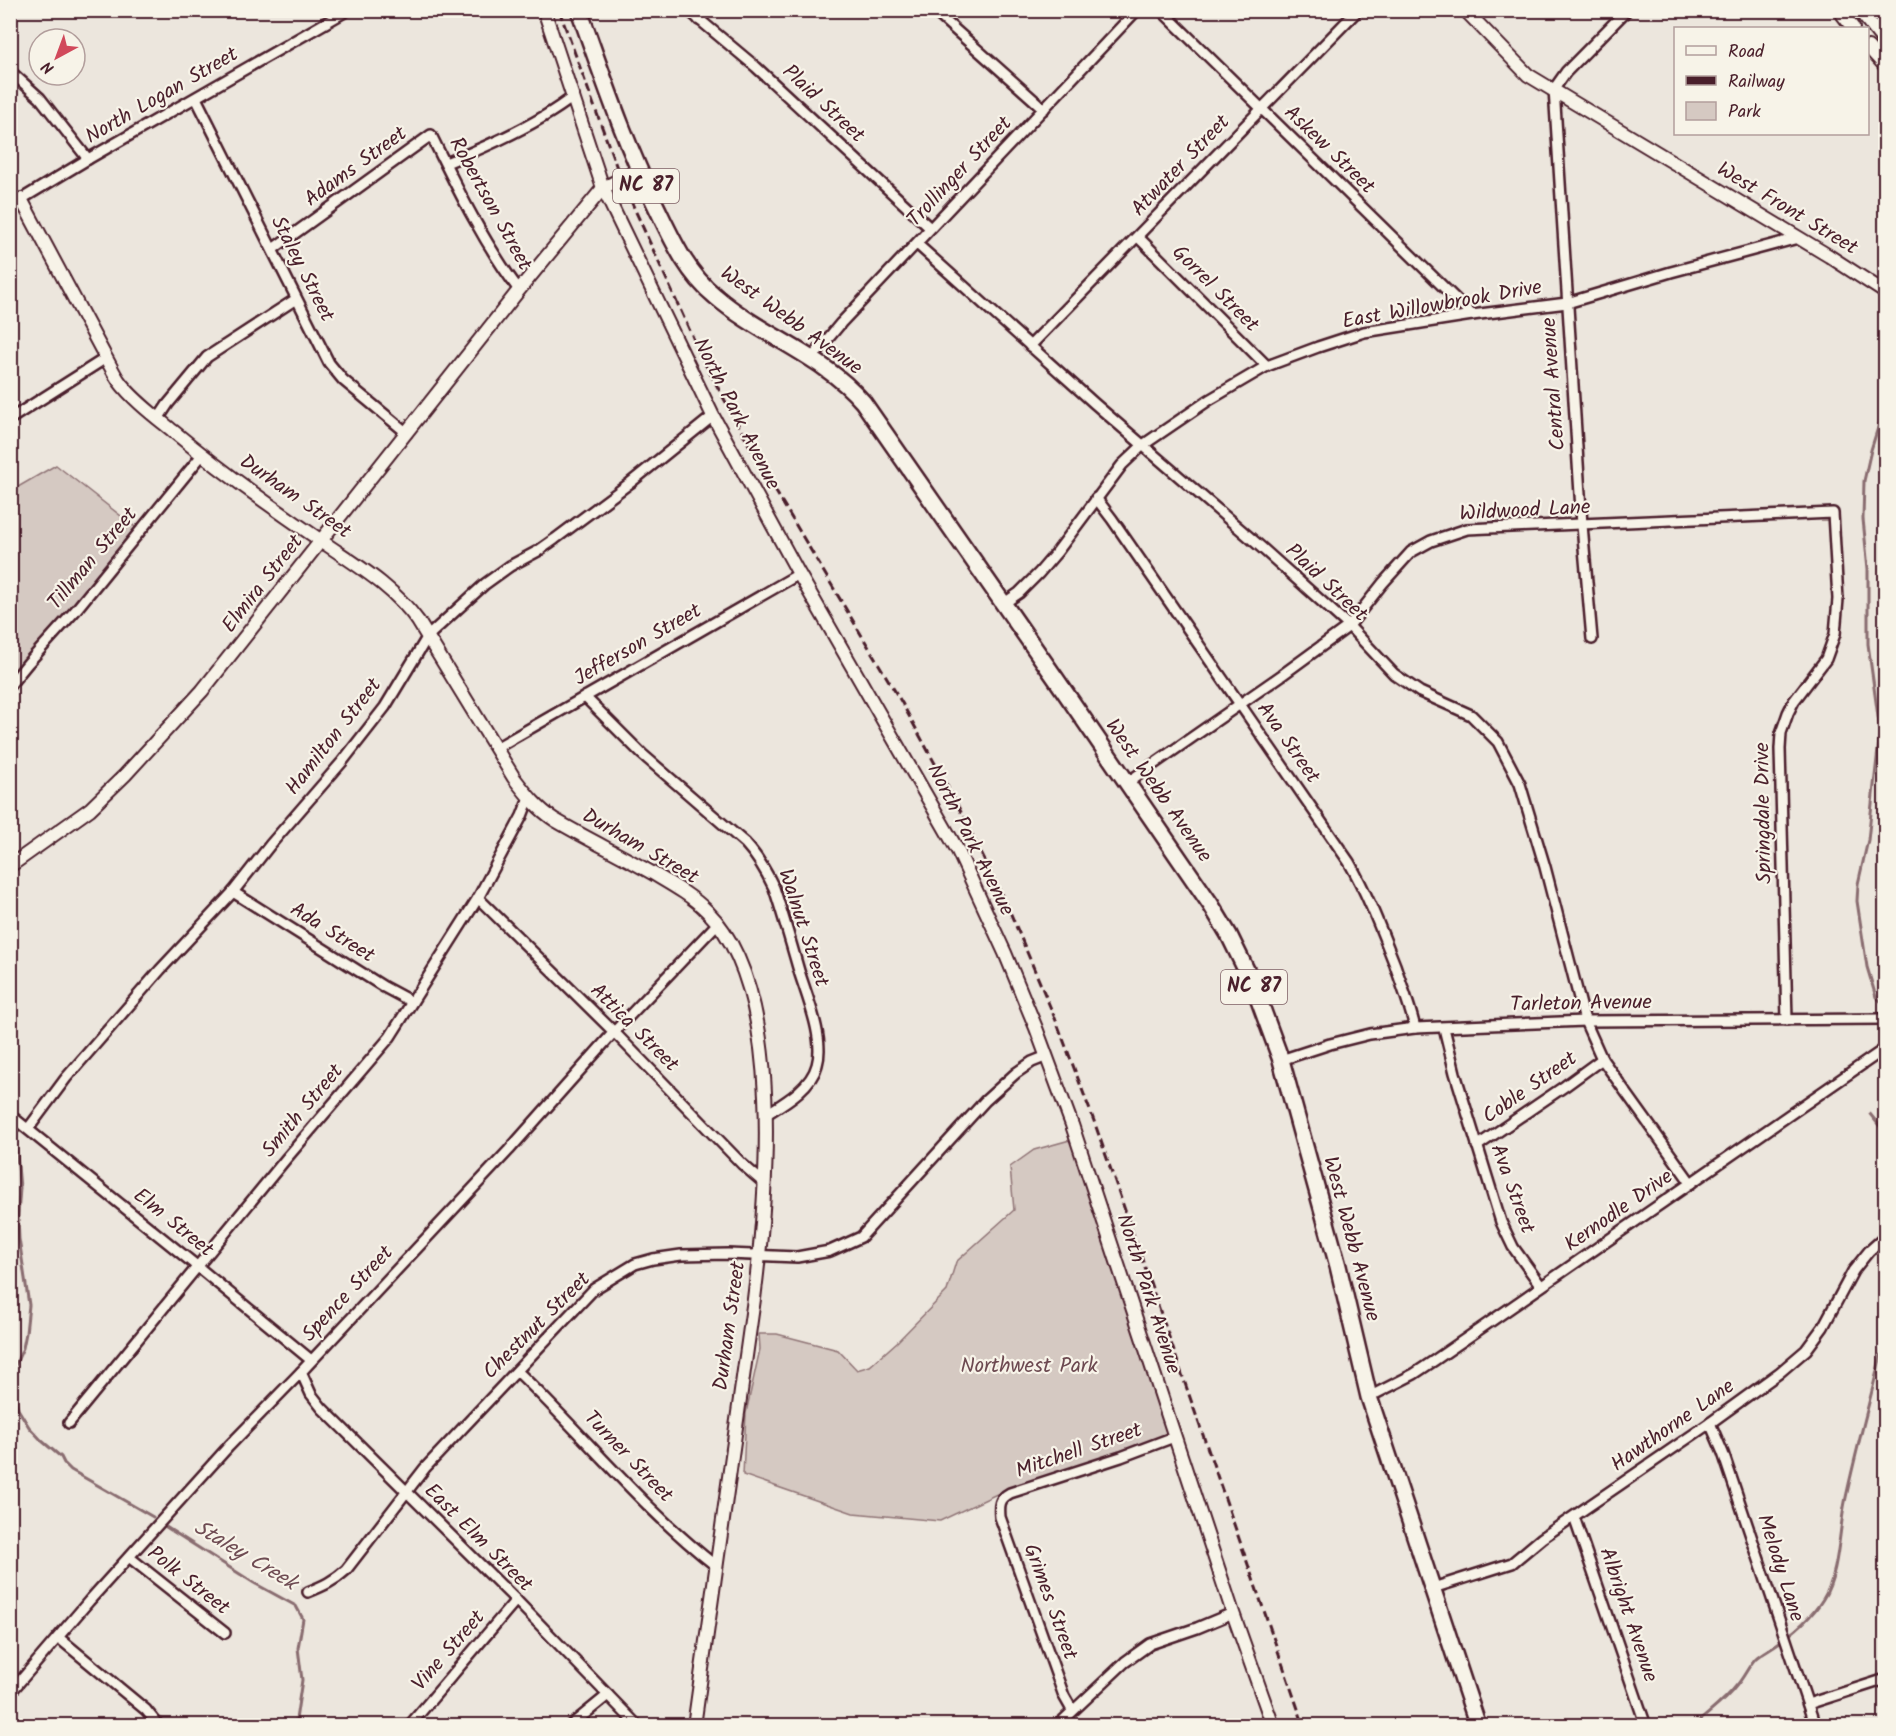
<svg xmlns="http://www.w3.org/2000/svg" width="1896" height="1736" font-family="Kalam,sans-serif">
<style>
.green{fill:#d5c9c2;stroke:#907476;stroke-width:1.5}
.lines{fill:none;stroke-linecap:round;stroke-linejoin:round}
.stream{stroke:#896c6f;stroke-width:3}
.minor-casing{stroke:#4a1f2b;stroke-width:14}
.tertiary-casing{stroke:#4a1f2b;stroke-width:16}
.trunk-casing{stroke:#4a1f2b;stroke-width:20}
.minor{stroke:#f7f3e8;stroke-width:9}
.tertiary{stroke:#f7f3e8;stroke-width:12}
.trunk{stroke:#f7f3e8;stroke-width:15}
.rail{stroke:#4a1f2b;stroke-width:3;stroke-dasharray:9 4.5;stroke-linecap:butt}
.labels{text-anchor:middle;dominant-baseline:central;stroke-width:4.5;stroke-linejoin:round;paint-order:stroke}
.shield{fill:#f7f3e8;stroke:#7e5f64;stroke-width:1.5}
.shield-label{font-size:20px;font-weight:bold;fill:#4a1f2b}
.street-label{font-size:21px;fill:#4a1f2b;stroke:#f7f3e8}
.park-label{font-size:21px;fill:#6d4a51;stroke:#f7f3e8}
.water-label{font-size:22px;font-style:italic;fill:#6f4c53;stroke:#f7f3e8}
</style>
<rect width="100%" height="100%" fill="#ece6dd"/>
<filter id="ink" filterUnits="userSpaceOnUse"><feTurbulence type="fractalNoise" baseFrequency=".0167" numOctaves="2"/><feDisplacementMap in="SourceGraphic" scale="12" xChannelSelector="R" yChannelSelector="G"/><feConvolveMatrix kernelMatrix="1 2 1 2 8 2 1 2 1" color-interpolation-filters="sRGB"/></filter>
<g filter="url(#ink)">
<g class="green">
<path d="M56 465 135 527 136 532 11 680V491Z"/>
<path d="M1070 1140 1076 1153 1165 1420 1168 1436 999 1493 940 1521 853 1513 743 1475 746 1413 760 1349 759 1334H777L838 1350 857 1370 870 1366 897 1342 947 1291 956 1262 1014 1210 1010 1167 1034 1150Z"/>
</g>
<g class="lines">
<g class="stream">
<path d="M1886 408 1880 421 1871 450 1864 481 1863 519 1868 569V644L1880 731 1868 840 1858 884 1857 901 1867 967 1876 997 1886 1006"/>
<path d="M10 1102 13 1115"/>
<path d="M1870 1114 1886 1134"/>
<path d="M14 1121 20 1188 18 1216 19 1239 29 1305 26 1333 23 1348 13 1370V1382L18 1409 29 1427 42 1441 61 1457 64 1463 71 1470 153 1517"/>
<path d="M10 1415 14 1396"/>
<path d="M166 1527 254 1583 296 1606 303 1619 298 1648 302 1680 295 1726"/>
<path d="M1694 1726C1709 1712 1725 1701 1737 1685 1744 1677 1748 1667 1755 1659 1760 1654 1768 1650 1774 1646 1792 1634 1812 1617 1823 1599 1839 1575 1839 1530 1845 1502 1857 1445 1873 1390 1886 1334"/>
</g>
<g class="minor-casing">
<g id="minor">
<path d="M688 10 756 67 930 228"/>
<path d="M933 10 1044 109"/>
<path d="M1161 10 1472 315"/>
<path d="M699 20 708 10"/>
<path d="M10 71 40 98 88 159"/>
<path d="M196 98 329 363 343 380 407 433"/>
<path d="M446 163C486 147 540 123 574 96"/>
<path d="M10 206 88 159 348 10"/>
<path d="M1138 237 1267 366"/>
<path d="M917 244 1095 404 1262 548 1349 626 1394 674 1420 692 1471 715 1498 742 1520 784 1545 867 1585 1021 1602 1059 1691 1183"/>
<path d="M273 249 431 135C457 188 483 242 519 290"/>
<path d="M1030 346 1358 10"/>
<path d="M811 359 841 323 1137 10"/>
<path d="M10 419 106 358"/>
<path d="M158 419 168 404 207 357 296 299"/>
<path d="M1096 498 1112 519 1349 862C1368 895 1381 930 1395 965 1402 986 1410 1006 1415 1028"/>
<path d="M1003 604 1019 593 1039 573 1057 552 1122 465 1143 445 1209 400 1267 366 1318 347 1364 332 1472 315 1567 303 1671 272 1798 238"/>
<path d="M1592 639 1582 525 1554 89 1566 72 1627 10"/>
<path d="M10 685 28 663 75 611 202 455"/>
<path d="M585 697 642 754 745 843C758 857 766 871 774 888 783 915 791 943 799 971 807 997 825 1039 817 1065 811 1088 784 1103 765 1115"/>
<path d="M496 748 799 574"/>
<path d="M1128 782 1282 675 1349 626 1383 583 1411 552 1431 541 1467 529 1833 513 1838 599 1835 634 1826 659 1794 701 1788 713 1781 733 1780 749 1787 1020"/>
<path d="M233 892 384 987 412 1002"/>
<path d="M478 898 614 1032 742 1164 764 1183"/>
<path d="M1444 1028 1455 1073 1501 1222 1513 1247 1541 1286"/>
<path d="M1281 1060 1330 1044 1370 1034 1415 1028 1585 1021 1886 1019"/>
<path d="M10 1115 198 1267 311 1360"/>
<path d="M28 1129 66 1078 160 970 233 892 270 845 342 762 385 707 428 636 485 584 510 566 538 551 555 539 630 483 713 416"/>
<path d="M1477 1146 1565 1086 1602 1059"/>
<path d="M517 1371C584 1435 643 1509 716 1566"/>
<path d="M301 1372 311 1394 322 1408 516 1600 638 1726"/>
<path d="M1369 1397 1414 1374 1435 1360 1886 1048"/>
<path d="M69 1423 285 1160 390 1037 478 898 522 816 529 798"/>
<path d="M1710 1423 1723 1453 1815 1726"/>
<path d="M1574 1517 1646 1726"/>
<path d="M129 1557 225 1633"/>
<path d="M1433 1588 1512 1563 1542 1538 1710 1423 1779 1373 1806 1350 1823 1327 1853 1271 1869 1251 1886 1236"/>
<path d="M308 1592C323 1586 334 1581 346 1570L425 1468 594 1289 635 1264 653 1259 681 1255 728 1254 797 1257 830 1251 861 1237 985 1101 1016 1073 1032 1062 1047 1056"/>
<path d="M59 1638 146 1710 159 1726"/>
<path d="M10 1693 89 1601 229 1446 301 1372 509 1150 614 1032 717 924"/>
<path d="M1808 1704 1886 1679"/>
<path d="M1072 1710 1064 1696 1000 1517C999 1505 999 1499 1010 1493L1121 1457 1174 1437"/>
<path d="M409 1726 516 1600"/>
<path d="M570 1726 608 1695"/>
<path d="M1057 1726 1125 1662 1150 1644 1197 1628 1233 1613"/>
</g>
</g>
<g class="tertiary-casing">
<g id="tertiary">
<path d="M544 10 603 188 713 416 799 574 958 851 1005 953 1036 1028 1072 1125 1233 1613 1273 1726"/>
<path d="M1465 10 1528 75 1829 256 1886 293"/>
<path d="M1839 10 1853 28"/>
<path d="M1859 10 1886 44"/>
<path d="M1868 47 1886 67"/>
<path d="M21 199 106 358C110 365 114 374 119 381 132 399 156 417 173 431 220 470 270 506 320 540 356 565 392 585 418 621L514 778C527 795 538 809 555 820 589 840 625 857 659 877 676 887 693 897 707 911 786 989 767 1197 754 1299L694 1726"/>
<path d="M10 866 90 809 125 775 202 691 519 290 603 188 639 170"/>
</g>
</g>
<g class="trunk-casing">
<path id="trunk" d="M579 10C603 77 625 143 656 206 672 239 686 272 715 296 761 336 823 355 863 402L1056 679 1211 905 1229 935 1253 984 1281 1060 1338 1266 1369 1397 1478 1726"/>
</g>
<use href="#minor" class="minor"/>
<use href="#tertiary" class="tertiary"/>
<use href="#trunk" class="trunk"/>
<path class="rail" d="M559 10 621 179 704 362 760 465 902 703 957 804 1010 912 1057 1023 1094 1121 1304 1726"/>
</g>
</g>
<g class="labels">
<g class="shield">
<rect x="613" y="169" width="66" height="34" rx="4.5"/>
<rect x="1221" y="970" width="66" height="34" rx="4.5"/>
</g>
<g class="shield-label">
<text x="646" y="186">NC 87</text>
<text x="1254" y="987">NC 87</text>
</g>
<g class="street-label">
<text transform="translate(162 96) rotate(-30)">North Logan Street</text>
<text transform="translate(823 104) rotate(43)">Plaid Street</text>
<text transform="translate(1329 150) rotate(44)">Askew Street</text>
<text transform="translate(1181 166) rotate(-46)">Atwater Street</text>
<text transform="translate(356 167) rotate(-36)">Adams Street</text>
<text transform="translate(960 172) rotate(-47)">Trollinger Street</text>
<text transform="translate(490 204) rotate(61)">Robertson Street</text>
<text transform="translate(1787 209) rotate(31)">West Front Street</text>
<text transform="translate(302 269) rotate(63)">Staley Street</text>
<text transform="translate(1215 289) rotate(45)">Gorrel Street</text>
<text transform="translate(1442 305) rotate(-10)">East Willowbrook Drive</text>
<text transform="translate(791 321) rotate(36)">West Webb Avenue</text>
<text transform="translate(1554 384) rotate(-94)">Central Avenue</text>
<text transform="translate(736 414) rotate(63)">North Park Avenue</text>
<text transform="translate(295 497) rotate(35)">Durham Street</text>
<text transform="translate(1525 511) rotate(-3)">Wildwood Lane</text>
<text transform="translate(93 559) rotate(-50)">Tillman Street</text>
<text transform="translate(1326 583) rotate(43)">Plaid Street</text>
<text transform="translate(263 584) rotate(-52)">Elmira Street</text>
<text transform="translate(638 645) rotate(-30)">Jefferson Street</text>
<text transform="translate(334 737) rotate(-52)">Hamilton Street</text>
<text transform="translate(1288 743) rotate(55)">Ava Street</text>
<text transform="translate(1158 791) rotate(55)">West Webb Avenue</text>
<text transform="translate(1764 813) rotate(-91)">Springdale Drive</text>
<text transform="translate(970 840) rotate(63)">North Park Avenue</text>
<text transform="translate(640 847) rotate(30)">Durham Street</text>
<text transform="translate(803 928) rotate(72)">Walnut Street</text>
<text transform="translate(332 933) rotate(32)">Ada Street</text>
<text transform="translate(1581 1004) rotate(-1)">Tarleton Avenue</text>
<text transform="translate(634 1028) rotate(45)">Attica Street</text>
<text transform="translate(1530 1088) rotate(-35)">Coble Street</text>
<text transform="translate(303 1111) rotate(-50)">Smith Street</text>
<text transform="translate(1512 1189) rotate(70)">Ava Street</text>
<text transform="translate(1619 1211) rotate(-35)">Kernodle Drive</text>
<text transform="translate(173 1223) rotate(39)">Elm Street</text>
<text transform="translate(1351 1239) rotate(75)">West Webb Avenue</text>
<text transform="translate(348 1294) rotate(-47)">Spence Street</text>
<text transform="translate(1148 1294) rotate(72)">North Park Avenue</text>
<text transform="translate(537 1326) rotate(-45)">Chestnut Street</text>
<text transform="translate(730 1326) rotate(-82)">Durham Street</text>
<text transform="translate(1673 1426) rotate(-35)">Hawthorne Lane</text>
<text transform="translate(1079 1451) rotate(-19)">Mitchell Street</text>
<text transform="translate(628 1457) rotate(46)">Turner Street</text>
<text transform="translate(478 1538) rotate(45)">East Elm Street</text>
<text transform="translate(1780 1568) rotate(72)">Melody Lane</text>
<text transform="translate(188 1581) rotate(38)">Polk Street</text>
<text transform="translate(1050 1602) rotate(70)">Grimes Street</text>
<text transform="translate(1628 1615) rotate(71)">Albright Avenue</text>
<text transform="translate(449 1651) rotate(-49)">Vine Street</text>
</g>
<g class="park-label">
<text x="1029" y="1366">Northwest Park</text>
</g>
<g class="water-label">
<text transform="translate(245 1556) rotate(31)">Staley Creek</text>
</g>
</g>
<rect width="1896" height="1736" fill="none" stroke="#f7f3e8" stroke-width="36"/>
<rect x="18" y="18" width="1860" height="1700" fill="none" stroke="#4a1f2b" stroke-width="2" filter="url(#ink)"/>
<rect x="1674" y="27" width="195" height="108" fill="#f7f3e8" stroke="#b29e9c" stroke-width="1.5"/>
<rect x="1686" y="46" width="30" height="9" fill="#f7f3e8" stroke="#b29e9c" stroke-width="1.5"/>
<text x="1728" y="57" font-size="18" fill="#4a1f2b">Road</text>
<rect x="1686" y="76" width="30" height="9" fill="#4a1f2b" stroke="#b29e9c" stroke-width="1.5"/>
<text x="1728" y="87" font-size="18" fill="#4a1f2b">Railway</text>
<rect x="1686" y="102" width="30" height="18" fill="#d5c9c2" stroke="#b29e9c" stroke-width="1.5"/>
<text x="1728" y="117" font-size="18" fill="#4a1f2b">Park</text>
<g transform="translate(57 57) rotate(221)"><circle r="28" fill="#f7f3e8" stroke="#b29e9c" stroke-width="1.5"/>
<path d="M0-4.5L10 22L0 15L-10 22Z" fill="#d1495b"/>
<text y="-9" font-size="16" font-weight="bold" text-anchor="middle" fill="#4a1f2b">N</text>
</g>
</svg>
